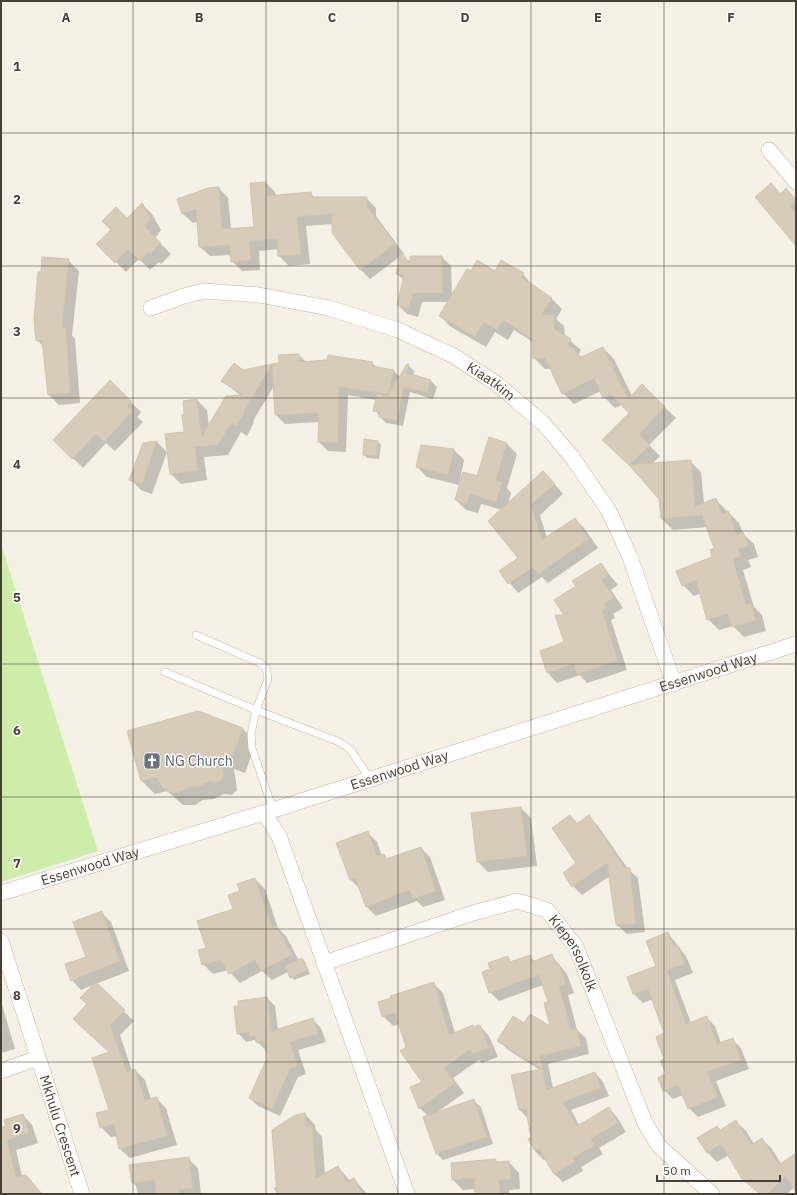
<svg xmlns="http://www.w3.org/2000/svg" width="797" height="1195" font-family="'IBM Plex Sans',sans-serif">
<style>
.garden{fill:#ceecaa}
.shadow{fill:#0003}
.building{fill:#d7ccba;stroke:#d2c4ac}
.lines{fill:none;stroke-linecap:round;stroke-linejoin:round}
.lane-casing{stroke:#c1b8a7;stroke-width:8}
.street-casing{stroke:#c1b8a7;stroke-width:16}
.lane{stroke:#fff;stroke-width:7}
.street{stroke:#fff;stroke-width:15}
.grid{fill:none;stroke:#474034;stroke-width:1;stroke-opacity:0.55}
.labels{text-anchor:middle;dominant-baseline:central;stroke-width:3;stroke-linejoin:round;paint-order:stroke}
.street-label{font-size:14px;fill:#474034;stroke:#fff}
.worship-label{font-size:14px;fill:#5b616d;stroke:#fff;text-anchor:start}
.grid-label{font-size:13px;text-anchor:middle;font-weight:bold;fill:#474034;stroke:#fff;stroke-width:3;stroke-linejoin:round;paint-order:stroke}
</style>
<rect width="100%" height="100%" fill="#f4f0e5"/>
<path class="garden" d="M1 544 98 851 1 882Z"/>
<g class="shadow">
<path d="M266 183 275 192 276 196 311 193 315 198H366L376 208V216L404 254 402 255 410 262 442 257 451 266 452 296 471 273 495 272 523 274 533 286 551 298 562 309 556 319 564 326 565 336 581 350 578 356 581 358 603 348 614 359 632 396 642 386 676 418 649 445 660 456 652 464 690 461 701 472 704 503 715 499 739 523 743 534 754 544 758 557 748 560 751 567 743 570 754 607 762 615 766 631 744 637 733 626 719 630 708 619 701 593 694 596 683 585 714 558 716 549 707 527 673 530 662 519 660 499 633 468 615 451 630 413 622 405 615 408 604 397 601 391 574 404 563 393 551 369H545L534 358 533 342 514 330 508 340 495 332 486 347 451 327 440 316 448 302H422L418 317 407 314 398 305 404 280 397 274 401 256 370 279 361 270 333 224 306 226 310 264 289 266 279 256V249L259 251 260 270 242 271 232 261V255L210 256 200 247 198 221 193 223 183 214 178 199 219 188 228 198 231 229 255 227Z"/>
<path d="M771 185 781 194 786 190 796 200V244Z"/>
<path d="M142 204 152 214 161 230 155 238 171 254 161 264 159 262 150 270 139 259 126 272 98 244 112 230 128 220Z"/>
<path d="M68 260 79 271 72 335 75 339 80 403 59 405 49 395 44 347 37 340Z"/>
<path d="M299 355 306 362 372 363 377 368 394 371 400 377 408 365 414 371 413 376 431 381 437 387 433 399 410 392 403 426 386 423 380 417 375 410 377 400 348 395 346 452 328 451 319 442V422L285 424 276 415 274 386 253 421 254 422 247 436 241 432 228 455 204 457 207 480 181 484 171 474 166 435 185 433 197 400 207 410 209 426 241 396 222 380 243 371 271 365 273 367Z"/>
<path d="M110 382 141 412 137 417 143 422 115 451 106 443 83 468 54 440Z"/>
<path d="M157 442 167 452 152 494 141 490 131 480 144 443Z"/>
<path d="M378 442 381 445 379 459 367 458 364 455Z"/>
<path d="M506 443 517 454 507 488 511 493 508 505 553 482 563 494 540 515 547 538 575 519 584 528 598 548 548 583 542 577 518 593 501 572 520 558 502 510 481 504 478 513 466 510 456 500Z"/>
<path d="M454 450 464 460 459 485 427 477 417 467Z"/>
<path d="M601 565 618 585 611 590 623 608 613 614 615 618 611 620 627 670 587 683 580 675 557 683 548 673 541 651 565 643 566 615Z"/>
<path d="M198 712 243 729 256 742 245 773 234 769 237 790 232 795 224 794 214 799 203 800 195 805H183L167 791 155 794 142 781Z"/>
<path d="M521 808 531 818 537 866 488 872 478 862Z"/>
<path d="M570 816 578 824 589 817 598 826 628 869 638 878 645 932 627 934 617 925 610 876 582 895 573 886 578 864Z"/>
<path d="M368 833 377 842 382 856 384 855 388 860 421 848 430 857 445 900 423 907 417 901 376 916 367 907 360 889 351 880 338 843Z"/>
<path d="M255 879 265 889 278 928 286 936 299 961 302 959 305 962 310 974 294 980 288 972 272 980 262 971 240 983 228 970 213 974 203 964 207 949 234 909 241 892Z"/>
<path d="M101 912 111 922 129 971 96 984 134 1021 120 1035 132 1071 135 1070 145 1080 151 1099 156 1098 166 1108 177 1145 130 1158 120 1149 117 1136 111 1137 101 1127 111 1110 110 1053 88 1004 95 984 81 990 72 980 87 958Z"/>
<path d="M668 933 686 956 693 973 675 980 691 1023 706 1017 715 1026 721 1043 732 1039 741 1048 749 1069 716 1081 726 1106 698 1117 689 1108 683 1095 673 1099 664 1090 668 1074 665 1060 666 1034 653 999 643 1003 634 994 628 978 657 966Z"/>
<path d="M530 956 535 962 552 956 567 974 574 993 568 995 577 1030 586 1038 589 1054 548 1064 553 1088 595 1073 603 1082 609 1096 571 1110 579 1125 608 1108 617 1117 626 1132 599 1148 603 1154 581 1167 583 1171 563 1182 554 1174 546 1159 544 1160 535 1151 529 1139 532 1138 528 1119 520 1110 512 1076 540 1070 507 1049 499 1041 525 1024 551 1029 550 1003 543 985 499 1001 490 992 491 970 507 958 512 962Z"/>
<path d="M434 984 443 993 455 1033 480 1026 489 1036 498 1057 482 1063 479 1060 453 1078 464 1093 436 1113 474 1101 481 1107 493 1144 443 1160 436 1153 428 1116 420 1108 412 1087 424 1082 407 1047 400 1024 393 1026 383 1016Z"/>
<path d="M267 998 275 1006 278 1030 313 1020 321 1028 326 1042 298 1050 306 1074 298 1077 280 1116 258 1106 250 1098 268 1058 266 1050 255 1040 246 1042 238 1033 240 1007Z"/>
<path d="M1 1001 15 1049 1 1053Z"/>
<path d="M305 1114 315 1125 316 1130 322 1137 325 1174 338 1167 350 1181 354 1179 367 1194H277L274 1188 277 1186Z"/>
<path d="M23 1115 32 1125 38 1143 16 1150 22 1176H25L42 1194H1V1129L8 1127Z"/>
<path d="M736 1121 746 1131 754 1144 762 1139 772 1149 782 1165 796 1155V1190L794 1187 787 1194H760L743 1178 729 1155 717 1162 707 1152 717 1127 721 1130Z"/>
<path d="M188 1159 198 1168 201 1194H138L136 1186 133 1182Z"/>
<path d="M495 1160 498 1163 509 1162 519 1173 520 1189 509 1190V1194H476V1189L463 1190 453 1180Z"/>
</g>
<g class="building">
<path d="M266 182 267 196 311 192 312 197H367V206L395 244 360 270 332 233V214L297 217 301 255 278 256 277 239 249 241 251 260 231 262 230 245 199 247 196 209 182 214 177 199 208 188 219 187 222 229 254 227 250 183Z"/>
<path d="M771 183 780 194 786 188 796 200 790 207 796 213V246L755 197Z"/>
<path d="M142 203 151 219 145 227 161 243 150 254 148 252 140 261 128 249 115 263 96 244 111 230 102 221 116 207 127 218Z"/>
<path d="M401 252 409 263 411 256H442L443 293H413L409 308 397 305 404 275 396 274Z"/>
<path d="M42 257 69 259 62 328 66 327 70 393 48 395 42 340 36 341 34 319 38 272H41Z"/>
<path d="M477 260 495 271 501 260 524 273 521 277 552 298 541 315 554 314V329L571 339 568 344 581 357 603 347 628 399 642 384 665 407 639 434 650 445 629 465 691 460 695 506 716 498 722 514 728 511 737 535 743 532 748 546 738 549 741 556 733 559 746 605 751 603 756 620 732 627 728 614 707 620 696 580 682 586 676 571 712 557 710 550 714 548 702 515 661 519 659 499 629 465 602 440 629 413 610 394 603 398 594 378 562 394 545 358 533 359 532 339 503 320 497 330 484 322 475 337 439 316 467 269 471 271Z"/>
<path d="M299 354 300 362 327 360 328 355 373 362 372 366 394 370 388 394 339 387 338 443 318 442 319 413 275 415 272 364 279 363 278 355Z"/>
<path d="M234 363 243 370 272 364 244 411 245 412 236 426 231 423 218 445 195 447 198 471 170 474 165 434 184 432 182 415 184 414 183 401 197 399 202 436 226 396 243 395 221 381Z"/>
<path d="M407 364H409L407 373 431 380 427 393 404 387 397 421 379 417 380 412 373 411 377 393 387 397Z"/>
<path d="M110 380 131 401 127 406 133 411 104 442 96 434 72 459 53 440Z"/>
<path d="M489 437 507 443 496 480 502 482 496 502 470 494 467 504 455 500 463 472 477 476Z"/>
<path d="M364 439 378 441 377 456 363 455Z"/>
<path d="M157 441 142 484 129 480 143 443Z"/>
<path d="M421 445 454 449 448 475 416 467Z"/>
<path d="M543 471 555 484 531 505 542 540 575 518 589 539 538 574 533 567 508 584 499 571 518 558 488 521Z"/>
<path d="M601 563 609 575 602 580 614 597 604 604 606 608 602 610 618 661 577 674 574 664 547 673 540 651 564 642 555 615H564L554 600 576 586 572 581Z"/>
<path d="M198 711 243 728 231 760 221 757 224 776 222 780 215 783 210 781 200 786 189 787 181 792 174 793 168 792 163 788 156 777 141 781 127 731Z"/>
<path d="M521 807 527 856 477 862 471 813Z"/>
<path d="M570 815 576 824 589 815 625 868H630L636 924 616 925 607 863 572 887 563 873 576 863 552 828Z"/>
<path d="M368 831 377 856 384 854 386 859 421 847 436 891 413 899 410 890 366 907 355 878 350 880 336 843Z"/>
<path d="M255 878 272 927 276 925 292 955 261 971 255 960 229 974 221 960 202 965 198 950 206 948 197 921 233 909 228 895 240 891 237 884Z"/>
<path d="M102 911 120 961 71 981 65 964 86 957 73 922Z"/>
<path d="M668 932 674 947 678 946 685 964 667 971 686 1024 707 1016 717 1044 733 1038 741 1060 707 1072 718 1097 688 1109 678 1085 663 1091 658 1078 666 1073 660 1061 664 1059 656 1037 664 1033 648 989 633 994 627 977 656 966 646 941Z"/>
<path d="M552 954 556 965 559 964 566 984 559 986 571 1030 577 1029 581 1046 540 1056 547 1090 595 1072 601 1088 563 1102 577 1126 609 1107 618 1123 591 1139 595 1145 573 1158 575 1162 554 1174 539 1149 535 1151 528 1139 531 1138 526 1109 519 1110 511 1075 542 1069 497 1041 513 1016 524 1023 530 1014 550 1026 544 1003 548 1002 539 975 489 993 482 972 490 969 488 963 508 956 510 962 530 955 532 962Z"/>
<path d="M302 958 308 970 290 978 285 966Z"/>
<path d="M96 982 125 1010 110 1025 127 1072 135 1069 145 1100 157 1097 167 1136 119 1149 114 1124 100 1128 96 1113 109 1110 92 1058 109 1052 73 1019 87 1004 80 998Z"/>
<path d="M434 982 449 1035 473 1025 474 1027 480 1025 489 1048 472 1054 470 1049 444 1068 455 1083 419 1109 410 1087 422 1082 400 1051 406 1047 395 1013 382 1017 378 1002 391 998 390 996Z"/>
<path d="M267 997 272 1031 313 1018 318 1034 290 1042 298 1066 290 1069 272 1109 249 1098 267 1058 264 1041 256 1042 255 1036 250 1037V1032L237 1034 234 1006H239L238 1001Z"/>
<path d="M474 1099 487 1137 436 1154 423 1117Z"/>
<path d="M305 1113 307 1126H312L316 1178 338 1166 347 1182 354 1178 363 1194H277L272 1130 295 1115Z"/>
<path d="M23 1114 29 1133 7 1140 16 1177 26 1175 42 1194H1V1128L6 1126 4 1120Z"/>
<path d="M736 1120 751 1145 762 1138 779 1165 796 1153V1192L785 1176 768 1194H760L742 1179 721 1144 707 1153 697 1138 717 1126 720 1130Z"/>
<path d="M189 1157 193 1188 179 1190 180 1194H156L155 1180 132 1183 129 1165Z"/>
<path d="M496 1159V1162L509 1161 511 1179 499 1180 500 1194H475L474 1178 452 1180 451 1163Z"/>
</g>
<g class="lines">
<g class="lane-casing">
<g id="lane">
<path d="M196 635 260 663 266 668 268 679 256 710 251 734 252 748 273 810"/>
<path d="M165 672 256 710 337 741 350 749 370 779"/>
</g>
</g>
<g class="street-casing">
<g id="street">
<path d="M769 150 796 182"/>
<path id="s1" d="M151 308 184 296 204 291 259 295 329 308 398 330 454 356 497 384 543 423 572 457 609 511 630 557 674 684"/>
<path d="M264 813 279 836 407 1194"/>
<path id="s2" d="M1 893 273 810 796 644"/>
<path id="s3" d="M1 941 82 1194"/>
<path id="s4" d="M324 963 473 913 517 901 547 910 576 947 645 1123 659 1146 712 1194"/>
<path d="M1 1071 38 1058"/>
</g>
</g>
<use href="#lane" class="lane"/>
<use href="#street" class="street"/>
</g>
<path class="grid" d="M133 1V1194M266 1V1194M398 1V1194M531 1V1194M664 1V1194M1 133H796M1 266H796M1 398H796M1 531H796M1 664H796M1 797H796M1 929H796M1 1062H796"/>
<defs>
<g id="church-square" transform="scale(0.9)"><rect x="-9" y="-9" width="18" height="18" rx="4" fill="#6b7280" stroke="#fff"/><path d="M-1.2-6h2.4v3.5h3.3v2.4h-3.3V6h-2.4V-.1h-3.3v-2.4h3.3Z" fill="#fff"/></g>
</defs>
<g fill-rule="evenodd">
<use href="#church-square" x="152" y="761"/>
</g>
<g class="labels">
<g class="street-label">
<text stroke="none"><textPath href="#s1" startOffset="361">Kiaatkim</textPath></text>
<text stroke="none"><textPath href="#s2" startOffset="741">Essenwood Way</textPath></text>
<text stroke="none"><textPath href="#s2" startOffset="417">Essenwood Way</textPath></text>
<text stroke="none"><textPath href="#s2" startOffset="93">Essenwood Way</textPath></text>
<text stroke="none"><textPath href="#s4" startOffset="285">Kiepersolkolk</textPath></text>
<text stroke="none"><textPath href="#s3" startOffset="194">Mkhulu Crescent</textPath></text>
</g>
<g class="worship-label">
<text x="165" y="761">NG Church</text>
</g>
</g>
<g class="grid-label">
<text x="66" y="22">A</text>
<text x="199" y="22">B</text>
<text x="332" y="22">C</text>
<text x="465" y="22">D</text>
<text x="598" y="22">E</text>
<text x="731" y="22">F</text>
<text x="17" y="71">1</text>
<text x="17" y="204">2</text>
<text x="17" y="336">3</text>
<text x="17" y="469">4</text>
<text x="17" y="602">5</text>
<text x="17" y="735">6</text>
<text x="17" y="868">7</text>
<text x="17" y="1000">8</text>
<text x="17" y="1133">9</text>
</g>
<rect width="797" height="1195" fill="none" stroke="#474034" stroke-width="4"/>
<path d="M657 1175v6h123v-6" fill="none" stroke="#474034" stroke-width="2"/>
<text x="663" y="1175" font-size="12" fill="#474034" stroke="#ffffff" stroke-width="3" paint-order="stroke">50 m</text>
</svg>
